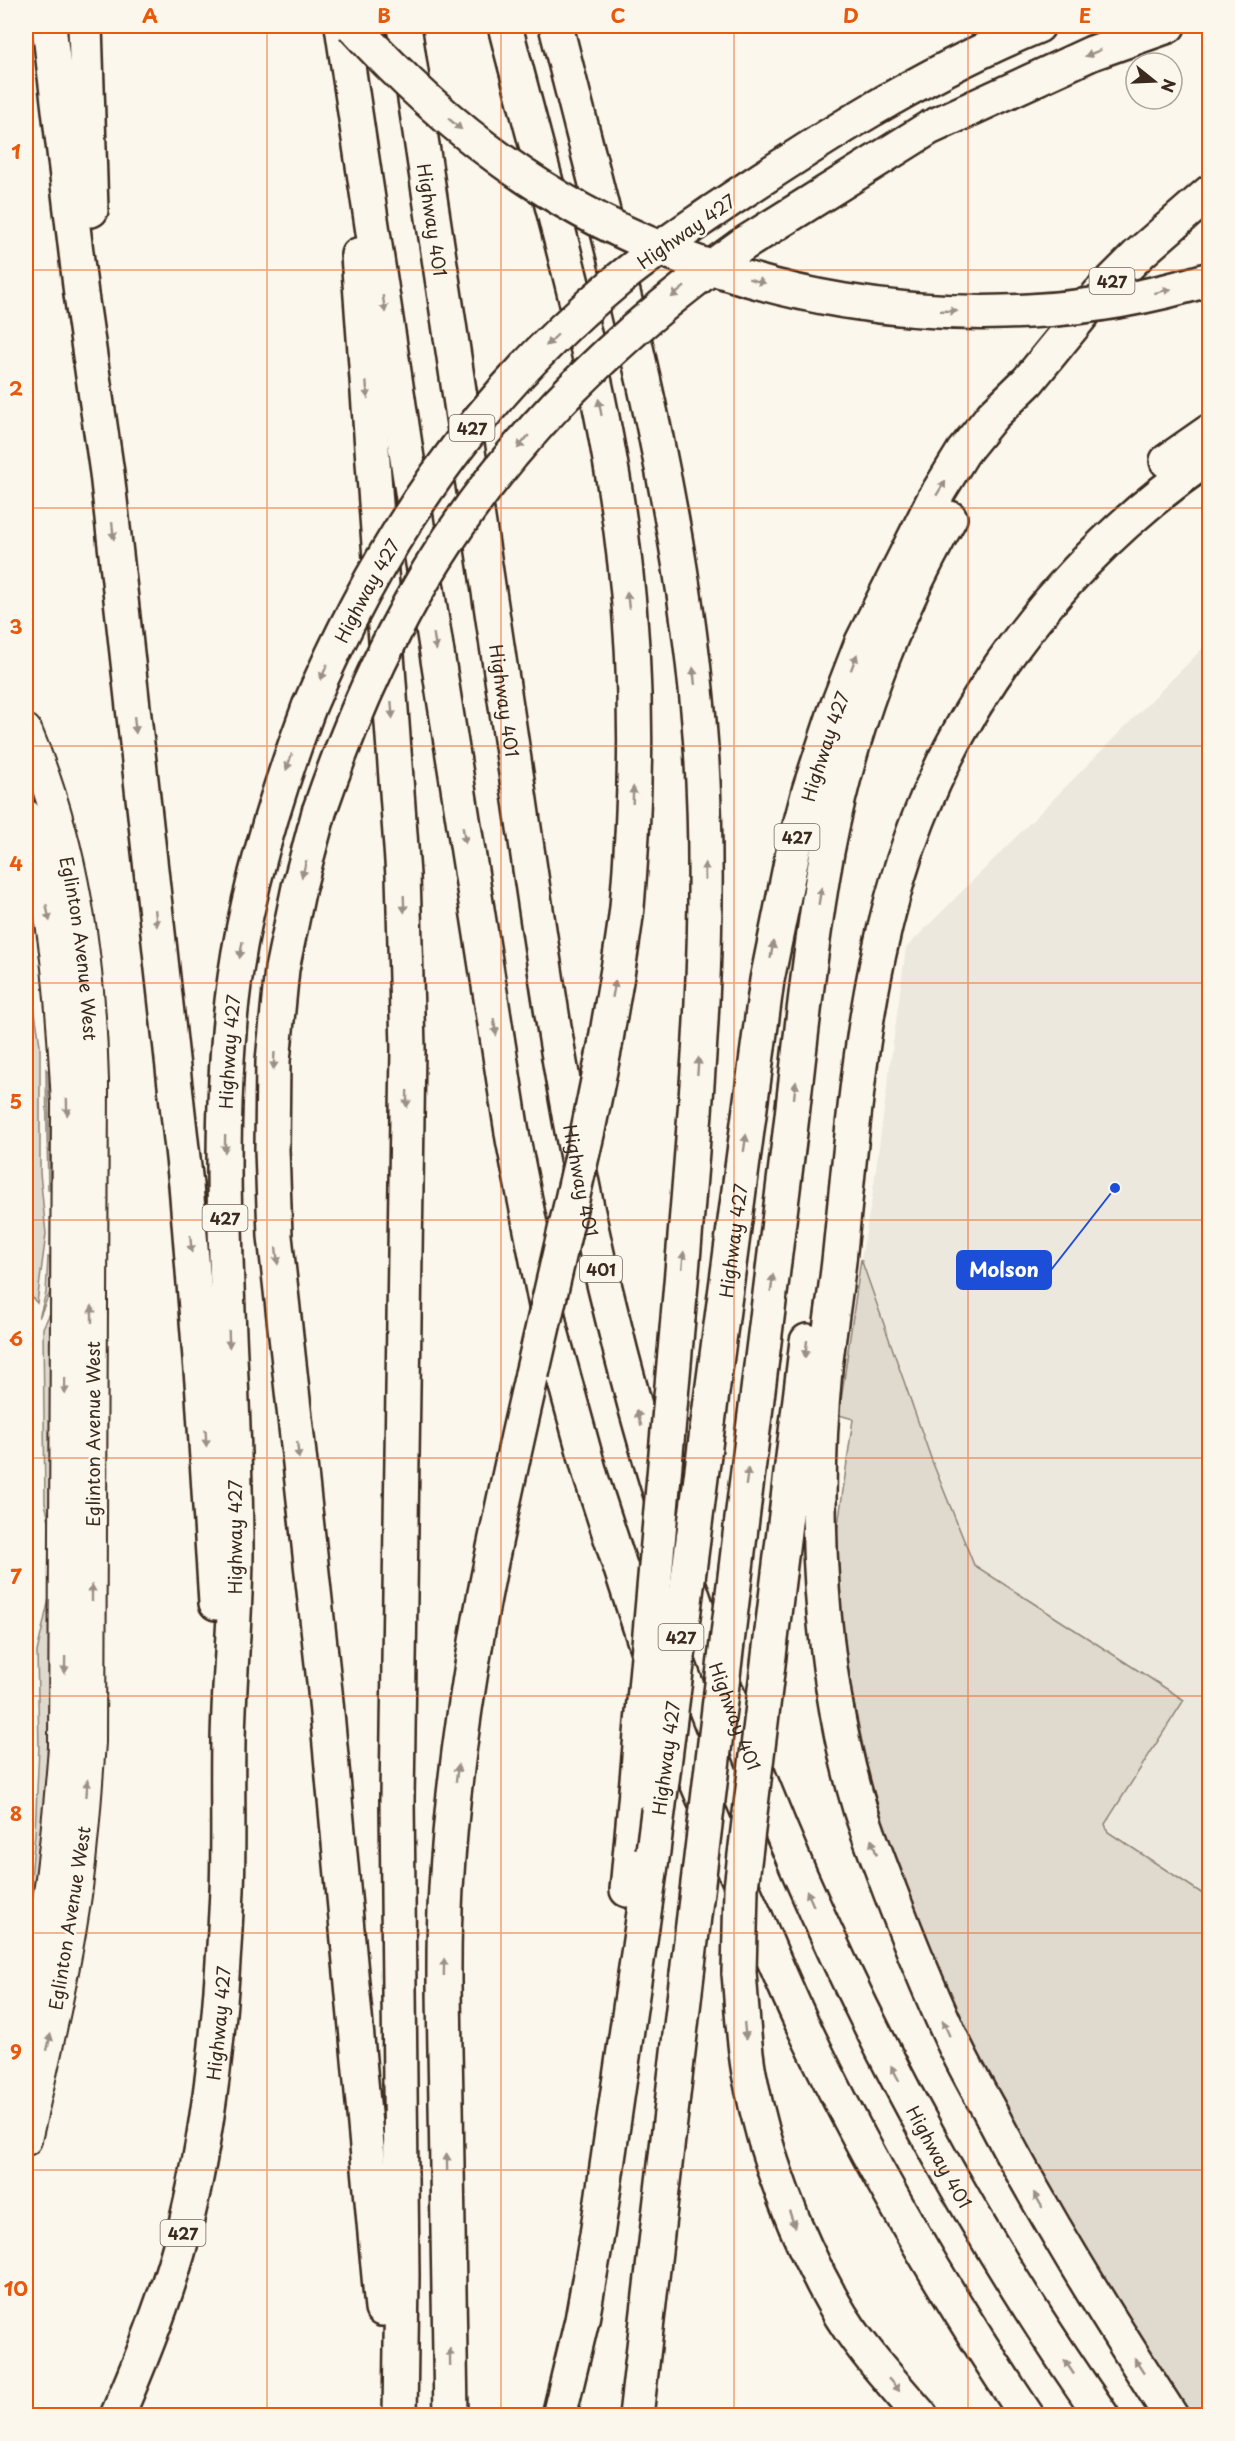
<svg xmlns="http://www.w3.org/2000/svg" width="1235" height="2441" font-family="'Playpen Sans',sans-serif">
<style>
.built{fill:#ede8dd}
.green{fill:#dfd9ce;stroke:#8d8276;stroke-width:1.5}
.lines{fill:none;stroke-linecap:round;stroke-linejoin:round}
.major-casing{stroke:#3b2a1e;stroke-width:34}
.highway-casing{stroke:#3b2a1e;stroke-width:38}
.major{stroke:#fbf7ec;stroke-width:30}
.highway{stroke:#fbf7ec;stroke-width:33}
.highway-bridge-casing{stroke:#3b2a1e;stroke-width:38;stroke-linecap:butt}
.highway-bridge{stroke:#fbf7ec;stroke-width:33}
.oneway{fill:#9b9085}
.grid{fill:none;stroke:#e8590c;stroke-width:1.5;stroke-opacity:0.55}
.labels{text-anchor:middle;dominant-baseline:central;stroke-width:5;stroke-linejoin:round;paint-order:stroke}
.shield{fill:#fbf7ec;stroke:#75685c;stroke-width:1.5}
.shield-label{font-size:16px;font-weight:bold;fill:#3b2a1e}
.street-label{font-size:18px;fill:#3b2a1e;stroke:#fbf7ec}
.leader{fill:none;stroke:#1d4ed8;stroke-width:2}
.callout-dot{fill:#1d4ed8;stroke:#fbf7ec;stroke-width:2}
.callout{fill:#1d4ed8;stroke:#1d4ed8;stroke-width:2}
.callout-label{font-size:20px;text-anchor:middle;font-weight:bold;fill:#fff}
.neatline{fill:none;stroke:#e8590c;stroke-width:2}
.grid-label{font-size:20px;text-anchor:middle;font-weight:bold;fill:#e8590c}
</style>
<rect width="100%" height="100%" fill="#fbf7ec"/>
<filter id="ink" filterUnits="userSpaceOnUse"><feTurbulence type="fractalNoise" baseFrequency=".0167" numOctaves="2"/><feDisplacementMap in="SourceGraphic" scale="12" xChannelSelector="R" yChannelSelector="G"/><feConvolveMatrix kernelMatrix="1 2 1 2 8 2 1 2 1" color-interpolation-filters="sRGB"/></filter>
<g filter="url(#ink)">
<path class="built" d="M1209 642V1898L1108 1832 1105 1823 1183 1700 974 1565 932 1461 861 1259 872 1198 906 948Z"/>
<g class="green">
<path d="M26 954 40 1045V1173L46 1234 37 1303 26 1291Z"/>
<path d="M46 1069 48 1071 50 1190H48Z"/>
<path d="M48 1257 50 1258V1292L39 1318 46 1293Z"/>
<path d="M861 1259 932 1461 974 1565 1184 1700 1105 1824 1108 1832 1209 1898V2415H1191L1105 2291 944 2000 901 1894 873 1794 847 1670 835 1547 853 1419 839 1415Z"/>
<path d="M54 1305 56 1697 26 1987V1933L35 1833 39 1746 37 1652 51 1590 54 1543 45 1503 43 1328Z"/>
</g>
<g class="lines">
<g class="major-casing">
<g id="major">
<path id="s1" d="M26 730C74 842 90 960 93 1081L90 1742C86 1795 83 1849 75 1902 63 1982 44 2061 26 2140"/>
<path d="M26 815C56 908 62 1007 67 1104L64 1747C57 1842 46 1935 26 2027"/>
</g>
</g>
<g class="highway-casing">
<g id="highway">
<path d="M49 26 81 294 107 473 186 1185 203 1395 216 1603"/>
<path d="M85 26 91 210"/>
<path d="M342 26 419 538 513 1139 551 1331 591 1477 650 1658"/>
<path id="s2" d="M404 26C439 259 475 493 509 726 537 912 561 1105 605 1288 700 1689 865 2077 1102 2416"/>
<path d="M505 26C550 203 605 381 625 564 638 678 637 793 627 907 622 954 612 1000 605 1046"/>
<path d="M556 26C615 263 684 502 701 747 714 937 694 1129 678 1318"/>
<path d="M712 212C816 142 921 74 1038 26"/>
<path d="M742 245 929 128 1092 53 1168 26"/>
<path d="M358 255 403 875 408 1048 397 1799 402 2275 400 2416"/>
<path d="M1167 461 1210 431"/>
<path d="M319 812 299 887 282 969 273 1061 272 1149 275 1236 325 1691 382 2309"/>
<path id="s3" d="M708 1423 767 980 793 852 809 791 835 712 862 642 934 499 963 452 993 415 1028 381 1099 294 1139 254 1210 192"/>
<path d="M740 1535C757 1401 774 1267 790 1133 801 1039 810 945 827 852 849 736 891 620 950 518"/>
<path d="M779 1573 807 1341"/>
<path d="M666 1704C693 1777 724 1847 756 1918 773 1958 790 1999 809 2038 872 2169 946 2295 1027 2416"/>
<path d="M627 1890 636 1791"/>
<path d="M739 1973C742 2006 743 2040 749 2073 764 2153 794 2233 834 2304 857 2345 890 2380 921 2416"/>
<path id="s4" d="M117 2416C145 2352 171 2286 187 2219 213 2111 222 2000 227 1890 229 1841 227 1791 228 1742 229 1678 236 1614 236 1550 236 1368 212 1184 232 1001 243 902 274 800 309 707"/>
<path d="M451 2416C449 2312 447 2208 446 2104 445 2033 442 1960 446 1888 456 1714 493 1544 532 1374"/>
<path d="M559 2416 582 2320 597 2235 653 1851"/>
<path d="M636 2416 687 1974"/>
<path d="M1171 2416C1106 2315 1043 2214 988 2108 974 2083 960 2058 948 2031 927 1985 908 1938 890 1891 880 1864 869 1837 860 1809 819 1672 812 1511 825 1369 829 1333 835 1297 839 1261 852 1139 860 1015 893 896 941 718 1058 561 1210 457"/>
</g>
</g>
<use href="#major" class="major"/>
<use href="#highway" class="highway"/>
<g class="highway-bridge-casing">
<g id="highway-bridge">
<path d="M353 26C399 76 448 122 504 162 702 304 976 351 1210 279"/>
<path id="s5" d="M309 707C380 540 476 398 617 281 647 256 680 234 712 212"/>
<path d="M319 812C340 751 364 691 394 633 475 473 597 348 742 245"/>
<path d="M532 1374 588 1130 605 1046"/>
<path d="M636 1791 678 1318"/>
<path id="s6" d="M653 1851 708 1423"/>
<path d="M739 1973 741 1888 779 1573"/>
<path d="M687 1974 740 1535"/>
</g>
</g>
<use href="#highway-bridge" class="highway-bridge"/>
</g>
<defs><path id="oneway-solid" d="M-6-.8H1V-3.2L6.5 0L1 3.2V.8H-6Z" transform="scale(1.5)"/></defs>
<g class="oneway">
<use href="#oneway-solid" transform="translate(1093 53) rotate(158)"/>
<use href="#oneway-solid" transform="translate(455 124) rotate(40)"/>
<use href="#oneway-solid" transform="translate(757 281) rotate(15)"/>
<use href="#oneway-solid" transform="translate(1163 291) rotate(-14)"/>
<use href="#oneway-solid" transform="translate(678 292) rotate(141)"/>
<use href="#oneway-solid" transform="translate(384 304) rotate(82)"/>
<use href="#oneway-solid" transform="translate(949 311) rotate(2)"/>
<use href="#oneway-solid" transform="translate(552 340) rotate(136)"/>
<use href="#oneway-solid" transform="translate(367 390) rotate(85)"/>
<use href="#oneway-solid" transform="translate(600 407) rotate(-100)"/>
<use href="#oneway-solid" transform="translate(523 442) rotate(130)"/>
<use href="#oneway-solid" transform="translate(941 488) rotate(-58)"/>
<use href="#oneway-solid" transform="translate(113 531) rotate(84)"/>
<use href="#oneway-solid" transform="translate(628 600) rotate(-96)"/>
<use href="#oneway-solid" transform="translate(435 642) rotate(81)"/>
<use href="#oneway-solid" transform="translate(854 662) rotate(-69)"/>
<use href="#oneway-solid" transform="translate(324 672) rotate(113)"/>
<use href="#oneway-solid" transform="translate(694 676) rotate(-96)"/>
<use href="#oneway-solid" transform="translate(392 710) rotate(86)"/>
<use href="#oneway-solid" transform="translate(135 725) rotate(84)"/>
<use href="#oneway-solid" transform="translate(289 762) rotate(109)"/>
<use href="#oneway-solid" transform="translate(633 795) rotate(-88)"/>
<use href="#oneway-solid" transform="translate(464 835) rotate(81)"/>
<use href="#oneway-solid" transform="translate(304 869) rotate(105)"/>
<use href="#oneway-solid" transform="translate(705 871) rotate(-91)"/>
<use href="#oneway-solid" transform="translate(820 896) rotate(-81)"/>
<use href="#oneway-solid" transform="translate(404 904) rotate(88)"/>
<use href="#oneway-solid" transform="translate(48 913) rotate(78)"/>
<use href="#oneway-solid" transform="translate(156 918) rotate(84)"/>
<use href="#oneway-solid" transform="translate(241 950) rotate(100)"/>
<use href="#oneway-solid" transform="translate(772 950) rotate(-80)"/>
<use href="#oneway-solid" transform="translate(614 989) rotate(-80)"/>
<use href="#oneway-solid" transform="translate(495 1027) rotate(81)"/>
<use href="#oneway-solid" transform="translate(274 1061) rotate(93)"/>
<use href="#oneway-solid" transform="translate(698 1066) rotate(-86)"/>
<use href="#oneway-solid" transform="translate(795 1090) rotate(-83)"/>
<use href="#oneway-solid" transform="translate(407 1099) rotate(91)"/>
<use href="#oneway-solid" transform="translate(67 1107) rotate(89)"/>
<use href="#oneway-solid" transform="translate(745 1143) rotate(-82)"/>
<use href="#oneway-solid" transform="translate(225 1144) rotate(91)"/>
<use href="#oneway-solid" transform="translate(191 1244) rotate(85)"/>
<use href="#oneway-solid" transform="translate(277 1256) rotate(84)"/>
<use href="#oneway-solid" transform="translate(683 1260) rotate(-85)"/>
<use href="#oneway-solid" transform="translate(772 1283) rotate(-83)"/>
<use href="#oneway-solid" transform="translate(92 1314) rotate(-90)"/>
<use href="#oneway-solid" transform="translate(229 1339) rotate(88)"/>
<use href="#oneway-solid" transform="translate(806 1349) rotate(97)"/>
<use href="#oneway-solid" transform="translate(65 1386) rotate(90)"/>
<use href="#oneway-solid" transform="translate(639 1418) rotate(-106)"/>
<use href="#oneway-solid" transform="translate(206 1438) rotate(87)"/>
<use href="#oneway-solid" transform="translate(298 1450) rotate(84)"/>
<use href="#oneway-solid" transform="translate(747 1477) rotate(-82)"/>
<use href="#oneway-solid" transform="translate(92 1593) rotate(-90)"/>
<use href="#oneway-solid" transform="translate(65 1665) rotate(91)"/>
<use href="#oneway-solid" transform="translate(457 1773) rotate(-83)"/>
<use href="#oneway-solid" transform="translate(87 1788) rotate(-86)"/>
<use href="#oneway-solid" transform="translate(874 1847) rotate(-110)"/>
<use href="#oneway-solid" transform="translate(810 1898) rotate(-114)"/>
<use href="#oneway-solid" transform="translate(444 1967) rotate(-89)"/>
<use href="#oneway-solid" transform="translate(946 2028) rotate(-114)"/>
<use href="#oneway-solid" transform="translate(745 2031) rotate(84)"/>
<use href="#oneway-solid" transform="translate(49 2042) rotate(-77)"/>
<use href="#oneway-solid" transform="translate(895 2073) rotate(-118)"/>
<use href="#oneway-solid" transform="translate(447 2162) rotate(-91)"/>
<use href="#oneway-solid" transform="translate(1038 2200) rotate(-120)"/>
<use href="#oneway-solid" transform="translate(792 2219) rotate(71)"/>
<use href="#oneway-solid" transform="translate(450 2357) rotate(-91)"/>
<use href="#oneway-solid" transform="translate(1139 2366) rotate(-123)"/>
<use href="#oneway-solid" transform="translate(1069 2367) rotate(-124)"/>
<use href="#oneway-solid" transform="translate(894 2385) rotate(49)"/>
</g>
</g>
<path class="grid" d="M267 26V2416M501 26V2416M734 26V2416M968 26V2416M26 270H1210M26 508H1210M26 746H1210M26 983H1210M26 1220H1210M26 1458H1210M26 1696H1210M26 1933H1210M26 2170H1210"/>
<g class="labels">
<g class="shield">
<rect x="1089.5" y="268" width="45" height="26" rx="4.5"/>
<rect x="449.5" y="415" width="45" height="26" rx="4.5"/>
<rect x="774.5" y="824" width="45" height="26" rx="4.5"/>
<rect x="202.5" y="1205" width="45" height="26" rx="4.5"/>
<rect x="580" y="1256" width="42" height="26" rx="4.5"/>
<rect x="658.5" y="1624" width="45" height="26" rx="4.5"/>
<rect x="160.5" y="2220" width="45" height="26" rx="4.5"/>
</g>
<g class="shield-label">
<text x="1112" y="281">427</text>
<text x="472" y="428">427</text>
<text x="797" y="837">427</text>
<text x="225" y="1218">427</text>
<text x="601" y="1269">401</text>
<text x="681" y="1637">427</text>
<text x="183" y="2233">427</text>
</g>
<g class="street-label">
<text stroke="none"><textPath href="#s2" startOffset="196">Highway 401</textPath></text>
<text transform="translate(686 231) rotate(-35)">Highway 427</text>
<text stroke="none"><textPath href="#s5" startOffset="130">Highway 427</textPath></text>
<text stroke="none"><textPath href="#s2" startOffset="682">Highway 401</textPath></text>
<text stroke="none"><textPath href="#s3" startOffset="688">Highway 427</textPath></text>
<text stroke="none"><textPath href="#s1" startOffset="226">Eglinton Avenue West</textPath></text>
<text stroke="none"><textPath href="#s4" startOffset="1380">Highway 427</textPath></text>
<text stroke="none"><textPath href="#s2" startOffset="1168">Highway 401</textPath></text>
<text stroke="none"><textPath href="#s3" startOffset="184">Highway 427</textPath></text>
<text transform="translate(92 1434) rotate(-90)">Eglinton Avenue West</text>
<text transform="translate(234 1537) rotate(-90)">Highway 427</text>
<text stroke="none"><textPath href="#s2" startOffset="1726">Highway 401</textPath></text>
<text stroke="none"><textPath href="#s6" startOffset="94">Highway 427</textPath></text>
<text transform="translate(69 1918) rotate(-81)">Eglinton Avenue West</text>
<text stroke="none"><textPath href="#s4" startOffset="408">Highway 427</textPath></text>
<text stroke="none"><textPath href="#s2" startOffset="2212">Highway 401</textPath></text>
</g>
</g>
<path class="leader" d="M1115 1188L1051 1270"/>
<circle class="callout-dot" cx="1115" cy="1188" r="6"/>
<rect class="callout" x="957" y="1251" width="94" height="38" rx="6"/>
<g class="callout-label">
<text x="1004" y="1277">Molson</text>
</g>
<rect width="1235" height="2441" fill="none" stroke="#fbf7ec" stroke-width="66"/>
<g transform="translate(1154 81) rotate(108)"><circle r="28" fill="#fbf7ec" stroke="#aea59a" stroke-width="1.5"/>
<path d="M0-4.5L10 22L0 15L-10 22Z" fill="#3b2a1e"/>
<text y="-9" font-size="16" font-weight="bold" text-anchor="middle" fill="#3b2a1e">N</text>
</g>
<rect x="33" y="33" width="1169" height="2375" class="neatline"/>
<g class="grid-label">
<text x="150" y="23">A</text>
<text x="384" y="23">B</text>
<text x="618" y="23">C</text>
<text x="851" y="23">D</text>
<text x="1085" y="23">E</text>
<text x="16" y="159">1</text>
<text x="16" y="396">2</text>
<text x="16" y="634">3</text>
<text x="16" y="871">4</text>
<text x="16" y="1109">5</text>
<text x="16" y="1346">6</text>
<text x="16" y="1584">7</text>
<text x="16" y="1821">8</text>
<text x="16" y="2059">9</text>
<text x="16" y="2296">10</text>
</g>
</svg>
